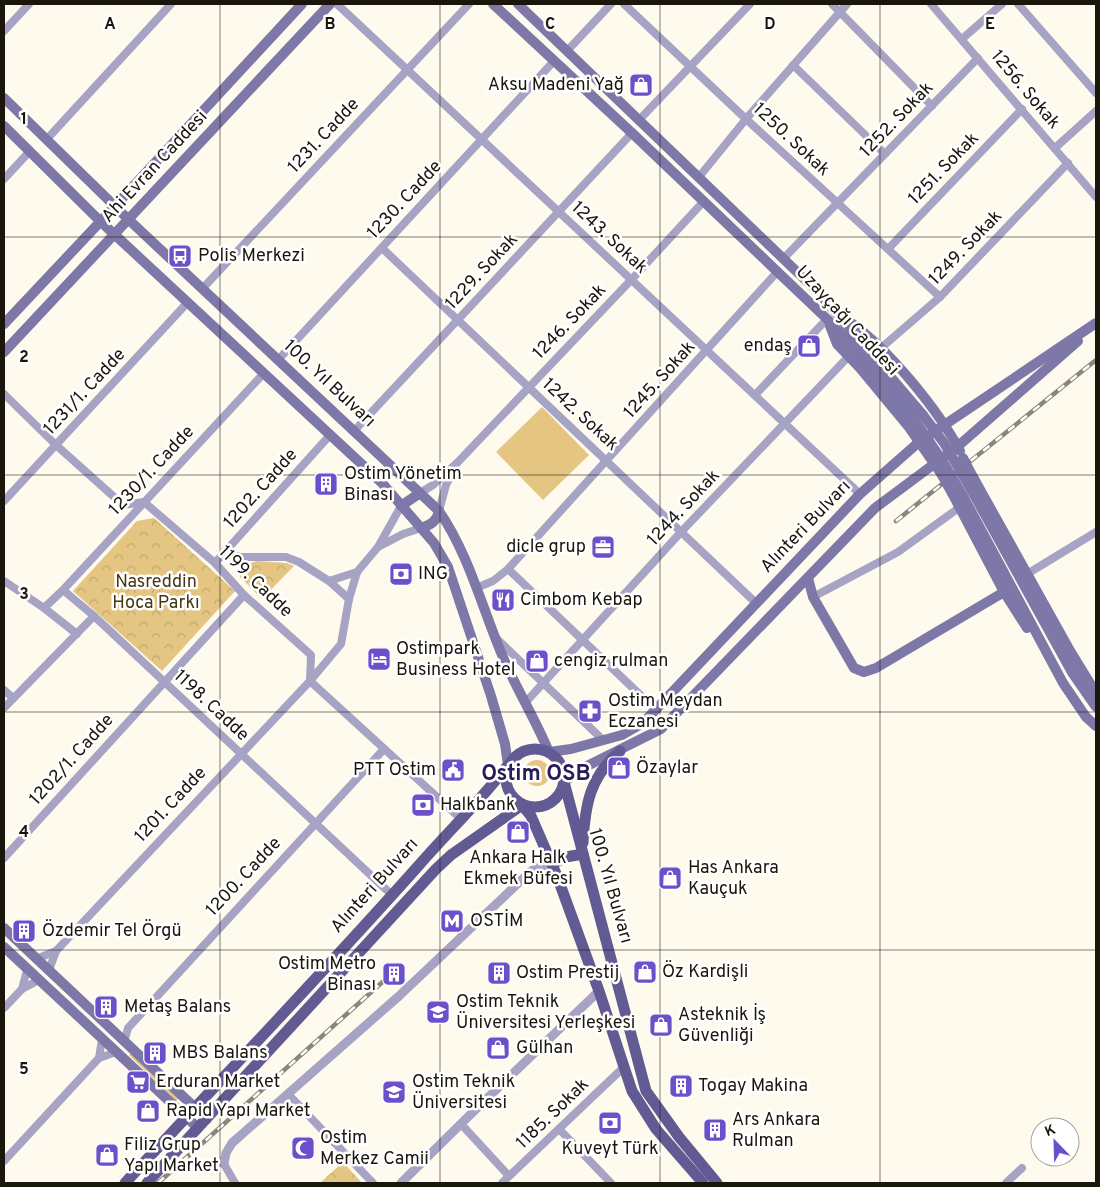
<svg xmlns="http://www.w3.org/2000/svg" width="1100" height="1187" font-family="Overpass,sans-serif">
<style>
.grass{fill:#e4c582}
.park{fill:url(#park-crowns)}
.lines{fill:none;stroke-linecap:round;stroke-linejoin:round}
.minor{stroke:#a6a3c4;stroke-width:8}
.tertiary{stroke:#a6a3c4;stroke-width:9}
.secondary{stroke:#7e78a8;stroke-width:10}
.primary{stroke:#625a93;stroke-width:11}
.rail-casing{stroke:#8b867b;stroke-width:4.5}
.rail{stroke:#fff;stroke-width:2.5;stroke-dasharray:8;stroke-linecap:butt}
.secondary-bridge{stroke:#7e78a8;stroke-width:10}
.grid{fill:none;stroke:#1b160c;stroke-width:1;stroke-opacity:0.55}
.labels{text-anchor:middle;dominant-baseline:central;stroke-width:5;stroke-linejoin:round;paint-order:stroke}
.poi-label{font-size:18px;fill:#1b160c;stroke:#fff;text-anchor:start}
.street-label{font-size:18px;fill:#1b160c;stroke:#fff}
.park-label{font-size:18px;fill:#463714;stroke:#fff}
.district-label{font-size:22px;font-weight:bold;fill:#2a1c56;stroke:#fff}
.grid-label{font-size:16px;text-anchor:middle;font-weight:bold;fill:#1b160c;stroke:#fff;stroke-width:5;stroke-linejoin:round;paint-order:stroke}
</style>
<defs>
<pattern id="park-crowns" width="20" height="18" patternUnits="userSpaceOnUse" patternTransform="scale(1.25)"><rect width="20" height="18" fill="#e4c582"/><path d="M2 6a3 3 0 1 1 6 0M12 15a3 3 0 1 1 6 0" fill="none" stroke="#c3a86f"/></pattern>
</defs>
<rect width="100%" height="100%" fill="#fffaee"/>
<g class="grass">
<path d="M542 407 589 455 543 500 496 452Z"/>
<circle cx="537" cy="773" r="13"/>
<path d="M132 1053 179 1098 176 1101 129 1055Z"/>
</g>
<g class="park">
<path d="M154 518 235 591 162 671 73 591 137 521Z"/>
<path d="M257 561 287 563 294 566 262 599 240 577C241 566 247 564 257 561Z"/>
<path d="M343 1162 362 1183H320Z"/>
</g>
<g class="lines">
<g class="minor">
<path d="M337 4 860 494"/>
<path d="M624 4 746 119 940 297"/>
<path d="M832 4 932 106"/>
<path d="M931 4 1096 197"/>
<path d="M1018 4 1096 93"/>
<path d="M4 31 29 4"/>
<path d="M962 39 1002 4"/>
<path d="M567 51 611 4"/>
<path d="M793 65 885 154"/>
<path d="M639 120 750 4"/>
<path d="M47 139 171 4"/>
<path d="M1055 148 1096 111"/>
<path d="M699 177 746 119 847 4"/>
<path d="M4 179 30 151"/>
<path d="M382 248 757 604"/>
<path d="M888 249 1022 109"/>
<path d="M783 259 978 58"/>
<path d="M202 289 469 4"/>
<path d="M881 348 940 297 1068 163"/>
<path d="M278 360 554 61"/>
<path d="M4 394 56 445 123 505 144 502 215 563 244 595 311 655 310 681 460 818"/>
<path d="M755 395 827 319"/>
<path d="M354 431 632 133"/>
<path d="M420 493 433 485 457 463 632 279 704 201"/>
<path d="M4 501 188 302"/>
<path d="M439 511 446 485 454 469"/>
<path d="M378 547 403 534 421 528"/>
<path d="M225 551 239 557H286L299 562 329 581 349 599"/>
<path d="M215 563 330 435"/>
<path d="M508 569 656 710"/>
<path d="M1027 574 1096 532"/>
<path d="M4 581 44 608 63 590 94 616 392 895"/>
<path d="M329 581 357 572"/>
<path d="M476 588 493 581 508 569 778 271"/>
<path d="M63 590 264 373"/>
<path d="M813 597 898 552 960 507"/>
<path d="M44 608 77 634"/>
<path d="M497 639 602 739"/>
<path d="M4 690 13 698"/>
<path d="M525 703 681 532 849 356"/>
<path d="M4 708 94 616"/>
<path d="M4 858 244 595"/>
<path d="M36 959 56 951"/>
<path d="M49 970 56 951 310 681 341 644 349 599 357 572 378 547 401 506"/>
<path d="M22 989 27 970"/>
<path d="M4 1008 22 989 39 980"/>
<path d="M124 1042 128 1028 384 749"/>
<path d="M99 1058 102 1039"/>
<path d="M288 1094 373 1183"/>
<path d="M461 1124 509 1176"/>
<path d="M559 1129 611 1183"/>
<path d="M4 1161 99 1058 116 1052"/>
<path d="M224 1164 235 1183"/>
<path d="M502 1183 625 1066"/>
<path d="M1006 1183 1022 1168"/>
</g>
<g class="tertiary">
<path d="M224 1164 226 1153 232 1143 399 996 530 872 536 868 552 864"/>
<path d="M401 1183 476 1109 599 991"/>
</g>
<g class="secondary">
<path d="M493 4 632 133 827 319 857 351 914 419"/>
<path d="M518 4 819 293 923 415"/>
<path d="M4 98 128 219 439 511C470 556 483 612 505 662 519 693 536 721 549 752L571 749 622 735 643 723 860 494 919 442 1096 323"/>
<path d="M4 126 100 221 382 483 434 543 448 567 491 696 505 744 508 765"/>
<path d="M850 322C889 349 938 410 960 451"/>
<path d="M4 324 115 206 302 4"/>
<path d="M830 326 837 344 860 368 908 426 942 475"/>
<path d="M4 352 330 4"/>
<path d="M973 477 1069 649 1096 693"/>
<path d="M952 493 1004 592 1027 628"/>
<path d="M973 493 1073 674 1096 707"/>
<path d="M963 496 1063 683 1086 717 1096 726"/>
<path d="M401 506 420 493"/>
<path d="M421 528C431 525 437 521 439 511"/>
<path d="M808 578 813 597 854 668 864 672 876 668 1004 592"/>
<path d="M564 782 579 770 661 729 875 508 957 447 1078 341"/>
<path d="M4 928 207 1119"/>
<path d="M4 947 198 1128"/>
</g>
<g class="primary">
<circle cx="535" cy="778" r="29"/>
<path d="M564 782 646 1091 679 1137 717 1183"/>
<path d="M522 805 531 816 557 876 599 991 632 1091 656 1129 703 1183"/>
<path d="M583 843C585 804 590 777 620 751"/>
<path d="M552 864 566 857 583 854"/>
<path d="M125 1183C223 1077 324 972 420 864 449 831 481 800 508 765"/>
<path d="M147 1183 436 869 451 855 522 805"/>
</g>
<g class="rail-casing">
<g id="rail">
<path d="M896 521 1096 360"/>
<path d="M158 1183 387 978"/>
</g>
</g>
<use href="#rail" class="rail"/>
<g class="secondary-bridge">
<path d="M923 415 944 443 973 493"/>
<path d="M914 419 942 460 963 496"/>
<path d="M963 458 973 477"/>
<path d="M942 475 952 493"/>
</g>
</g>
<path class="grid" d="M220 4V1183M440 4V1183M660 4V1183M880 4V1183M4 237H1096M4 475H1096M4 712H1096M4 950H1096"/>
<defs>
<g id="shop-square" transform="scale(1.25)"><rect x="-9" y="-9" width="18" height="18" rx="4" fill="#6c50c9" stroke="#fff"/><path d="M-5-2.5h2.3a2.7 3.5 0 0 1 5.4 0H5L5.5 6h-11ZM-1.5-2.5h3a1.5 2.3 0 0 0-3 0Z" fill="#fff"/></g>
<g id="bus-square" transform="scale(1.25)"><rect x="-9" y="-9" width="18" height="18" rx="4" fill="#6c50c9" stroke="#fff"/><path d="M-5-6H5V4H4V6H2V4H-2V6H-4V4H-5ZM-3.5-4V0h7V-4ZM-3.5 1.2v1.5H-2V1.2ZM2 1.2v1.5H3.5V1.2Z" fill="#fff"/></g>
<g id="building-square" transform="scale(1.25)"><rect x="-9" y="-9" width="18" height="18" rx="4" fill="#6c50c9" stroke="#fff"/><path d="M-4-6H4V6H1V3H-1V6H-4ZM-2.5-4.3h1.7v1.8h-1.7ZM.8-4.3h1.7v1.8H.8ZM-2.5-1h1.7V.8h-1.7ZM.8-1h1.7V.8H.8Z" fill="#fff"/></g>
<g id="office-square" transform="scale(1.25)"><rect x="-9" y="-9" width="18" height="18" rx="4" fill="#6c50c9" stroke="#fff"/><path d="M-6-3h4V-5.5h4V-3h4V5H-6ZM-1-4.5V-3h2v-1.5ZM-6 0V1H6V0Z" fill="#fff"/></g>
<g id="bank-square" transform="scale(1.25)"><rect x="-9" y="-9" width="18" height="18" rx="4" fill="#6c50c9" stroke="#fff"/><path d="M-6-4H6V4H-6ZM0-2.3a2.3 2.3 0 1 0 0 4.6a2.3 2.3 0 1 0 0-4.6Z" fill="#fff"/></g>
<g id="restaurant-square" transform="scale(1.25)"><rect x="-9" y="-9" width="18" height="18" rx="4" fill="#6c50c9" stroke="#fff"/><path d="M-5-6h1v4h1v-4h1v4h1v-4h1v5L-1.5 .5V6h-2V.5L-5-1ZM5-6V6H3V1.5H1.5Q1.5-4 5-6Z" fill="#fff"/></g>
<g id="hotel-square" transform="scale(1.25)"><rect x="-9" y="-9" width="18" height="18" rx="4" fill="#6c50c9" stroke="#fff"/><path d="M-6-4.5h1.5V1H6V5H4.5V3h-9V5H-6ZM-4 0a1.8 1.8 0 1 1 3.6 0ZM.5 0V-2.5h3Q6-2.5 6 0Z" fill="#fff"/></g>
<g id="pharmacy-square" transform="scale(1.25)"><rect x="-9" y="-9" width="18" height="18" rx="4" fill="#6c50c9" stroke="#fff"/><path d="M-2-6h4v4h4v4h-4v4h-4v-4h-4v-4h4Z" fill="#fff"/></g>
<g id="civic-square" transform="scale(1.25)"><rect x="-9" y="-9" width="18" height="18" rx="4" fill="#6c50c9" stroke="#fff"/><path d="M-.6-6.5H3V-4.5H.6V-3L4-1V1h2V6H-6V1h2V-1L-.6-3ZM-1.2 2.5V6h2.4V2.5Z" fill="#fff"/></g>
<g id="metro-square" transform="scale(1.25)"><rect x="-9" y="-9" width="18" height="18" rx="4" fill="#6c50c9" stroke="#fff"/><path d="M-5.5 5V-5H-3L0 0L3-5H5.5V5H3V-.5L0 4L-3-.5V5Z" fill="#fff"/></g>
<g id="university-square" transform="scale(1.25)"><rect x="-9" y="-9" width="18" height="18" rx="4" fill="#6c50c9" stroke="#fff"/><path d="M0-5L7-2L0 1L-7-2ZM-4 1L0 2.5L4 1V4Q0 6-4 4Z" fill="#fff"/></g>
<g id="supermarket-square" transform="scale(1.25)"><rect x="-9" y="-9" width="18" height="18" rx="4" fill="#6c50c9" stroke="#fff"/><path d="M-6-5.5h2.5l.6 2H6L4.5 2H-2.5L-4.4-4H-6ZM-1.5 3.2a1.3 1.3 0 1 0 .1 0ZM3 3.2a1.3 1.3 0 1 0 .1 0Z" fill="#fff"/></g>
<g id="school-square" transform="scale(1.25)"><rect x="-9" y="-9" width="18" height="18" rx="4" fill="#6c50c9" stroke="#fff"/><path d="M0-5L7-2L0 1L-7-2ZM-4 1L0 2.5L4 1V4Q0 6-4 4Z" fill="#fff"/></g>
<g id="mosque-square" transform="scale(1.25)"><rect x="-9" y="-9" width="18" height="18" rx="4" fill="#6c50c9" stroke="#fff"/><path d="M3.5-4.9A6 6 0 1 0 3.5 4.9A5 5 0 1 1 3.5-4.9Z" fill="#fff"/></g>
</defs>
<g fill-rule="evenodd">
<use href="#shop-square" x="641" y="85"/>
<use href="#bus-square" x="180" y="256"/>
<use href="#shop-square" x="809" y="346"/>
<use href="#building-square" x="326" y="484"/>
<use href="#office-square" x="603" y="547"/>
<use href="#bank-square" x="401" y="574"/>
<use href="#restaurant-square" x="503" y="600"/>
<use href="#hotel-square" x="379" y="659"/>
<use href="#shop-square" x="537" y="661"/>
<use href="#pharmacy-square" x="590" y="711"/>
<use href="#shop-square" x="619" y="768"/>
<use href="#civic-square" x="453" y="770"/>
<use href="#bank-square" x="423" y="805"/>
<use href="#shop-square" x="518" y="832"/>
<use href="#shop-square" x="670" y="878"/>
<use href="#metro-square" x="452" y="921"/>
<use href="#building-square" x="24" y="931"/>
<use href="#shop-square" x="645" y="972"/>
<use href="#building-square" x="499" y="973"/>
<use href="#building-square" x="394" y="974"/>
<use href="#building-square" x="106" y="1007"/>
<use href="#university-square" x="438" y="1012"/>
<use href="#shop-square" x="661" y="1025"/>
<use href="#shop-square" x="498" y="1048"/>
<use href="#building-square" x="155" y="1053"/>
<use href="#supermarket-square" x="138" y="1082"/>
<use href="#building-square" x="681" y="1086"/>
<use href="#school-square" x="394" y="1092"/>
<use href="#shop-square" x="148" y="1111"/>
<use href="#bank-square" x="610" y="1123"/>
<use href="#building-square" x="715" y="1130"/>
<use href="#mosque-square" x="303" y="1148"/>
<use href="#shop-square" x="107" y="1155"/>
</g>
<g class="labels">
<g class="poi-label">
<text x="624" y="85" text-anchor="end">Aksu Madeni Yağ</text>
<text x="198" y="256">Polis Merkezi</text>
<text x="792" y="346" text-anchor="end">endaş</text>
<text x="344" y="474">Ostim Yönetim<tspan x="344" dy="21">Binası</tspan></text>
<text x="586" y="547" text-anchor="end">dicle grup</text>
<text x="418" y="574">ING</text>
<text x="520" y="600">Cimbom Kebap</text>
<text x="396" y="649">Ostimpark<tspan x="396" dy="21">Business Hotel</tspan></text>
<text x="554" y="661">cengiz rulman</text>
<text x="608" y="701">Ostim Meydan<tspan x="608" dy="21">Eczanesi</tspan></text>
<text x="636" y="768">Özaylar</text>
<text x="436" y="770" text-anchor="end">PTT Ostim</text>
<text x="440" y="805">Halkbank</text>
<text x="518" y="858" text-anchor="middle">Ankara Halk<tspan x="518" dy="21">Ekmek Büfesi</tspan></text>
<text x="688" y="868">Has Ankara<tspan x="688" dy="21">Kauçuk</tspan></text>
<text x="470" y="921">OSTİM</text>
<text x="42" y="931">Özdemir Tel Örgü</text>
<text x="376" y="964" text-anchor="end">Ostim Metro<tspan x="376" dy="21">Binası</tspan></text>
<text x="662" y="972">Öz Kardişli</text>
<text x="516" y="973">Ostim Prestij</text>
<text x="456" y="1002">Ostim Teknik<tspan x="456" dy="21">Üniversitesi Yerleşkesi</tspan></text>
<text x="124" y="1007">Metaş Balans</text>
<text x="678" y="1015">Asteknik İş<tspan x="678" dy="21">Güvenliği</tspan></text>
<text x="516" y="1048">Gülhan</text>
<text x="172" y="1053">MBS Balans</text>
<text x="156" y="1082">Erduran Market</text>
<text x="412" y="1082">Ostim Teknik<tspan x="412" dy="21">Üniversitesi</tspan></text>
<text x="698" y="1086">Togay Makina</text>
<text x="166" y="1111">Rapid Yapı Market</text>
<text x="732" y="1120">Ars Ankara<tspan x="732" dy="21">Rulman</tspan></text>
<text x="320" y="1138">Ostim<tspan x="320" dy="21">Merkez Camii</tspan></text>
<text x="124" y="1145">Filiz Grup<tspan x="124" dy="21">Yapı Market</tspan></text>
<text x="610" y="1149" text-anchor="middle">Kuveyt Türk</text>
</g>
<g class="street-label">
<text transform="translate(1025 90) rotate(50)">1256. Sokak</text>
<text transform="translate(897 120) rotate(-46)">1252. Sokak</text>
<text transform="translate(324 136) rotate(-47)">1231. Cadde</text>
<text transform="translate(791 140) rotate(43)">1250. Sokak</text>
<text transform="translate(155 167) rotate(-47)">Ahi Evran Caddesi</text>
<text transform="translate(944 169) rotate(-46)">1251. Sokak</text>
<text transform="translate(405 200) rotate(-47)">1230. Cadde</text>
<text transform="translate(609 238) rotate(43)">1243. Sokak</text>
<text transform="translate(966 248) rotate(-46)">1249. Sokak</text>
<text transform="translate(482 272) rotate(-47)">1229. Sokak</text>
<text transform="translate(847 321) rotate(47)">Uzayçağı Caddesi</text>
<text transform="translate(570 322) rotate(-46)">1246. Sokak</text>
<text transform="translate(660 380) rotate(-48)">1245. Sokak</text>
<text transform="translate(329 384) rotate(43)">100. Yıl Bulvarı</text>
<text transform="translate(85 392) rotate(-47)">1231/1. Cadde</text>
<text transform="translate(580 415) rotate(43)">1242. Sokak</text>
<text transform="translate(152 471) rotate(-47)">1230/1. Cadde</text>
<text transform="translate(261 489) rotate(-48)">1202. Cadde</text>
<text transform="translate(684 508) rotate(-47)">1244. Sokak</text>
<text transform="translate(806 527) rotate(-46)">Alınteri Bulvarı</text>
<text transform="translate(255 582) rotate(44)">1199. Cadde</text>
<text transform="translate(211 706) rotate(43)">1198. Cadde</text>
<text transform="translate(72 760) rotate(-48)">1202/1. Cadde</text>
<text transform="translate(171 805) rotate(-47)">1201. Cadde</text>
<text transform="translate(244 877) rotate(-47)">1200. Cadde</text>
<text transform="translate(375 886) rotate(-48)">Alınteri Bulvarı</text>
<text transform="translate(610 886) rotate(74)">100. Yıl Bulvarı</text>
<text transform="translate(553 1114) rotate(-44)">1185. Sokak</text>
</g>
<g class="park-label">
<text x="156" y="582">Nasreddin<tspan x="156" dy="21">Hoca Parkı</tspan></text>
</g>
<g class="district-label">
<text x="536" y="774">Ostim OSB</text>
</g>
</g>
<g class="grid-label">
<text x="110" y="29">A</text>
<text x="330" y="29">B</text>
<text x="550" y="29">C</text>
<text x="770" y="29">D</text>
<text x="990" y="29">E</text>
<text x="24" y="124">1</text>
<text x="24" y="362">2</text>
<text x="24" y="599">3</text>
<text x="24" y="837">4</text>
<text x="24" y="1074">5</text>
</g>
<rect width="1100" height="1187" fill="none" stroke="#1b160c" stroke-width="10"/>
<g transform="translate(1055 1142) rotate(337)"><circle r="24" fill="#ffffff" stroke="#a4a29e"/>
<path d="M0-4L9 19L0 12L-9 19Z" fill="#6c50c9"/>
<text y="-8" font-size="14" font-weight="bold" text-anchor="middle" fill="#1b160c">K</text>
</g>
</svg>
